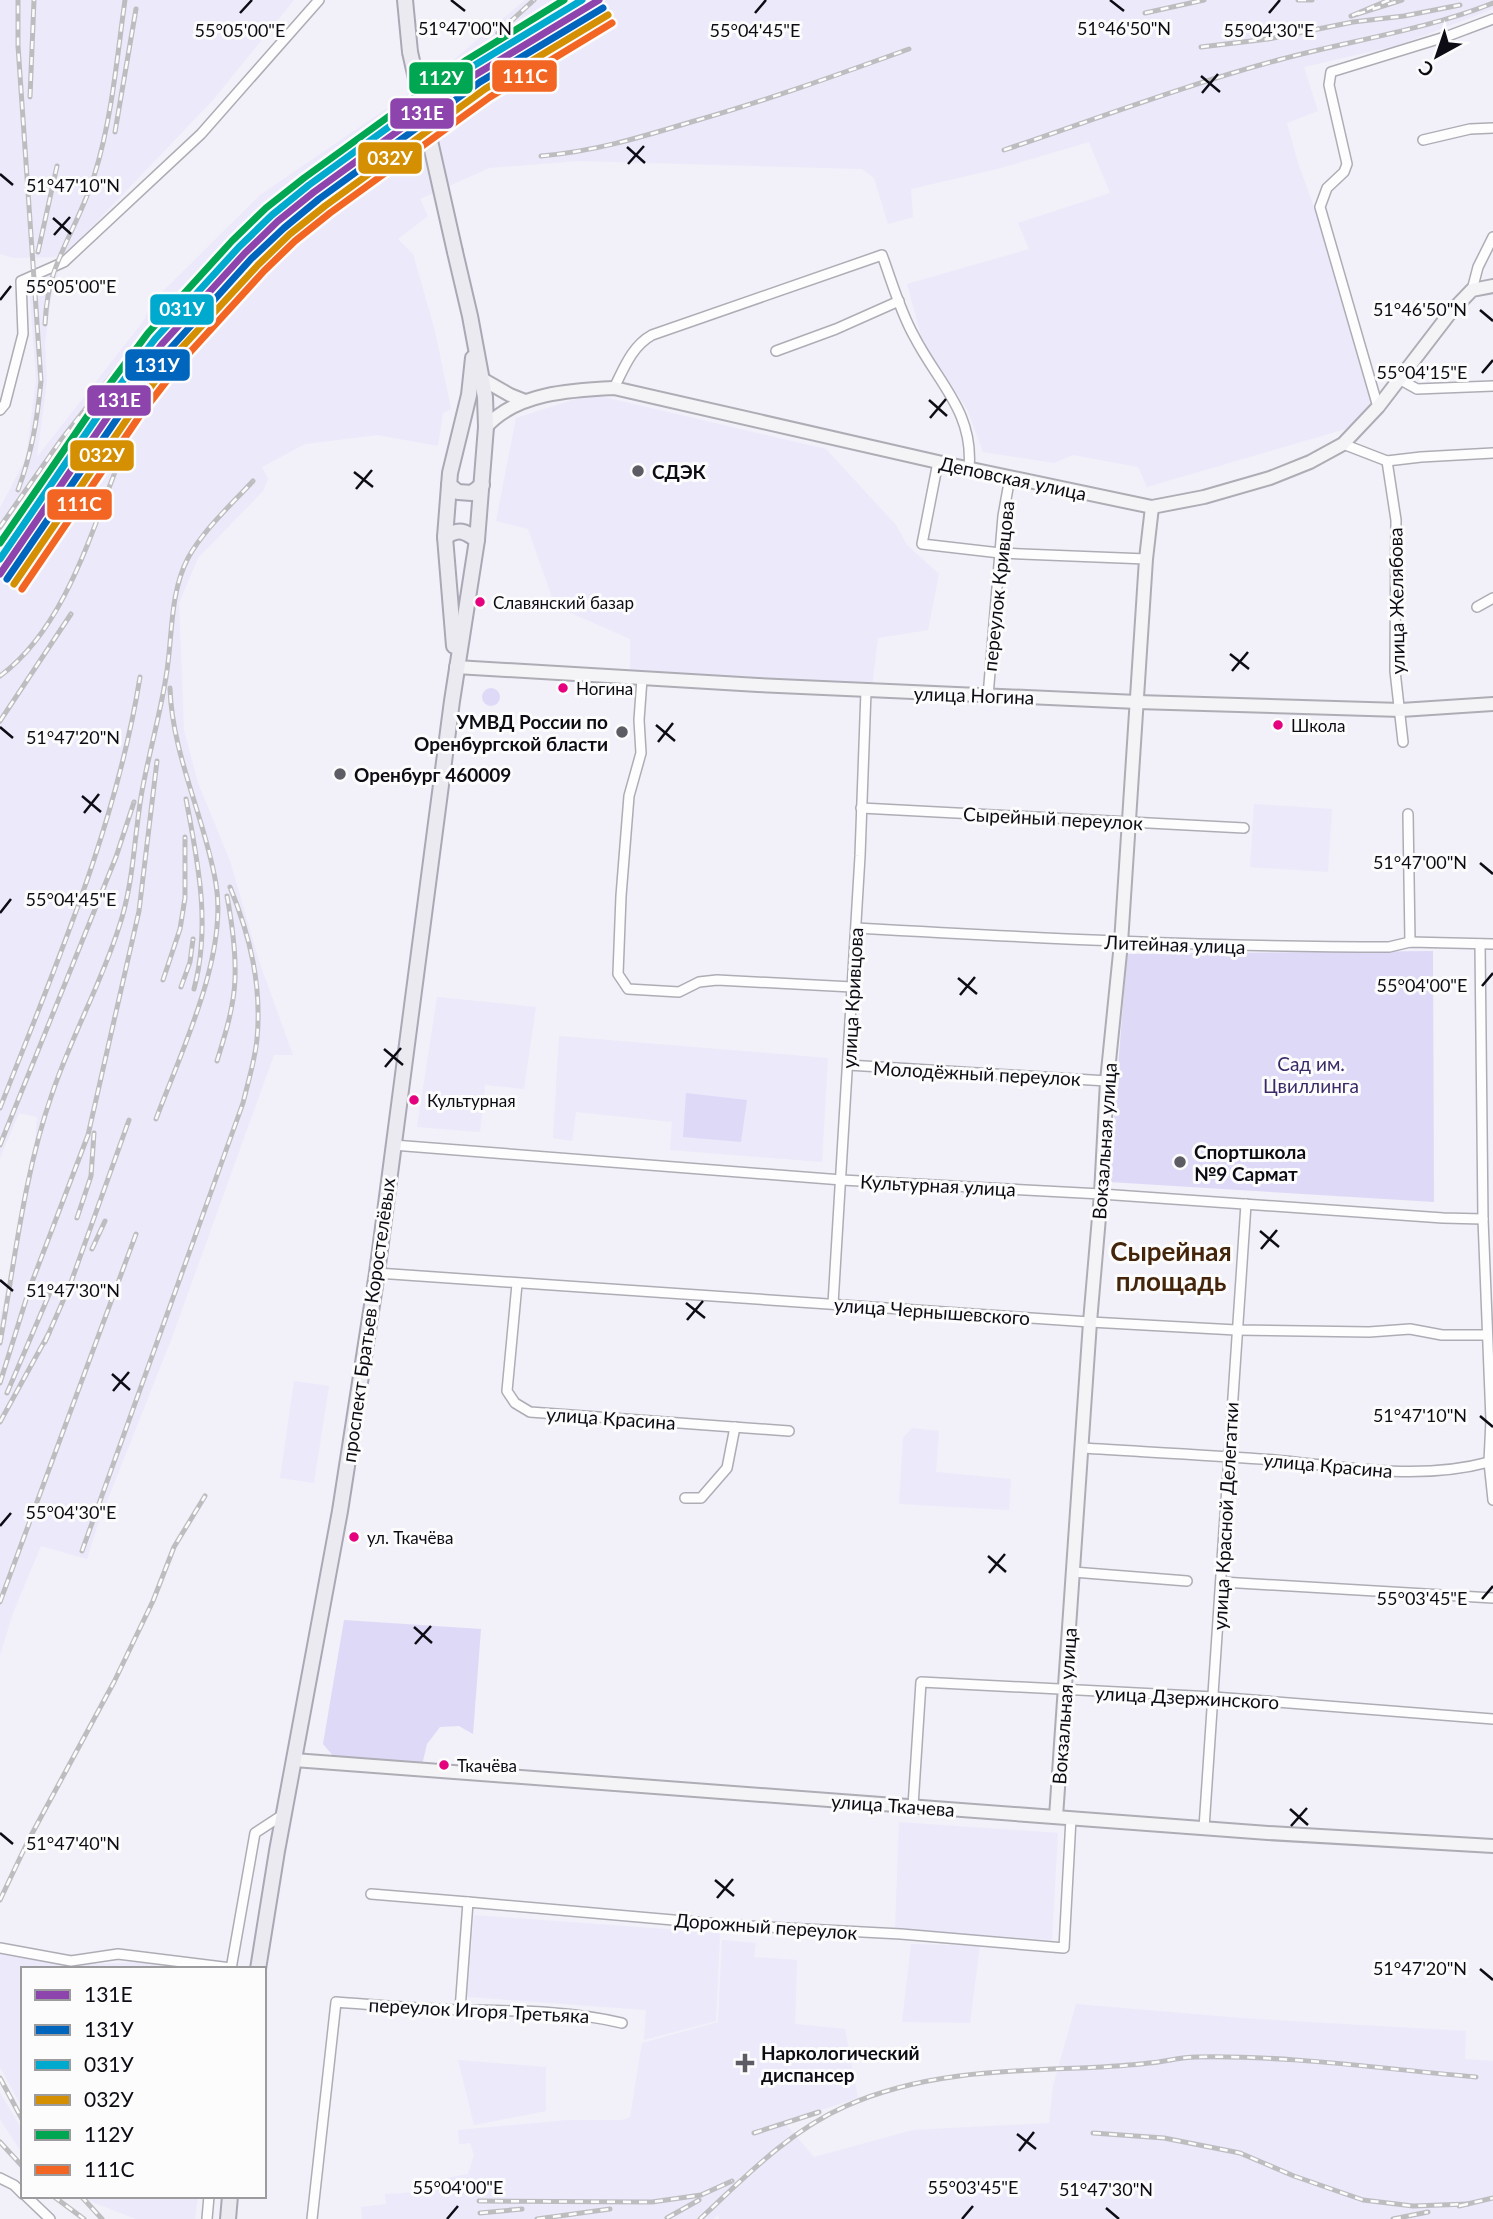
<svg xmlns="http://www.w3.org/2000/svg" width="1493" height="2219" font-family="Lato,sans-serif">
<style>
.built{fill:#ece9fb}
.green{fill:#ded9f7}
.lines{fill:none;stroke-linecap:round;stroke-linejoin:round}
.street-casing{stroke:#aeadb5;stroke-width:12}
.secondary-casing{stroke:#aeadb5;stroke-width:16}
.primary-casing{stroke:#aba8b5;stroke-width:18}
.street{stroke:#fdfdfe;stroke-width:9}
.secondary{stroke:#f4f3f6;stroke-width:12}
.primary{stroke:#ebeaf0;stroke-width:14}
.rail-casing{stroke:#bdbdc0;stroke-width:5}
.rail{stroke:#fcfcfc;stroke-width:2.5;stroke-dasharray:8;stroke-linecap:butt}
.primary-bridge-casing{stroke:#aba8b5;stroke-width:18;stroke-linecap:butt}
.primary-bridge{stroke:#ebeaf0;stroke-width:14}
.rail-1-casing{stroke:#fcfcfc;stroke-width:12}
.rail-2-casing{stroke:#fcfcfc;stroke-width:12}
.rail-3-casing{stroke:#fcfcfc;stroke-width:12}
.rail-4-casing{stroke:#fcfcfc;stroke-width:12}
.rail-5-casing{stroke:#fcfcfc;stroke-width:12}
.rail-6-casing{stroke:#fcfcfc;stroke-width:12}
.rail-1{stroke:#8e44ad;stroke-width:7}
.rail-2{stroke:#0065bd;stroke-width:7}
.rail-3{stroke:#00a9ce;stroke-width:7}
.rail-4{stroke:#d48f03;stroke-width:7}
.rail-5{stroke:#00a651;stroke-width:7}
.rail-6{stroke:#f26522;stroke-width:7}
.ticks{fill:none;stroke:#0d0c14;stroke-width:2.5}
.poi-dot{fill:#5d5c64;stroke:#fcfcfc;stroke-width:2.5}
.bus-dot{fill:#e5007d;stroke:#fcfcfc;stroke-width:2.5}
.labels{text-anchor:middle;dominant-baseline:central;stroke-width:6;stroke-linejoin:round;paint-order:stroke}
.bus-label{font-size:17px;fill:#0d0c14;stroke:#fcfcfc;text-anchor:start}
.poi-label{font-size:19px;font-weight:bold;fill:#0d0c14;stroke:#fcfcfc;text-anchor:start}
.street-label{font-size:19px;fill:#0d0c14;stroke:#fcfcfc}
.park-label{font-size:19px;fill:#3a2a67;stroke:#fcfcfc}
.district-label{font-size:26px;font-weight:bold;fill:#44250b;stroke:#fcfcfc}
.ticks-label{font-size:18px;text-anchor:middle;fill:#0d0c14;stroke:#fcfcfc;stroke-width:6;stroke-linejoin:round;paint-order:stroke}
.line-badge{stroke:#fcfcfc;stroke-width:2.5}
.badge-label{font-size:19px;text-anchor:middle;font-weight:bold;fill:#fff}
</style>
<rect width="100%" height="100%" fill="#f2f0f8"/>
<g class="built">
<path d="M0 0H294L213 100 63 257 14 258 0 254Z"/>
<path d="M525 0H1493V9L1399 45 1304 67 1318 111 1287 123 1298 163 1338 273 1372 400 1356 426 1147 487 1138 467 1073 455 1054 463 983 452 967 409 923 343 907 284 1029 249 1018 223 1110 193 1089 142 1001 168 911 189 913 217 888 224 874 178 862 169 579 161 489 168 420 199 428 216 398 239 413 254 435 331 451 409 443 413 438 446 377 435 305 444 262 467 268 479 263 491 198 558 179 603 184 731 198 783 230 861 259 961 293 1055H274L171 1340 98 1524 87 1559 41 1546 13 1613 0 1655V1320L35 1143 37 1117 19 1113 0 1158V508L26 458 36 381 28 271 60 265 51 298 45 344 47 381 37 457 144 320 151 303 260 195 433 77Z"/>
<path d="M591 394 826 449 896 525 907 545 939 574 928 630 878 638 872 687 630 670V639L555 606 528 529 496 521 516 418Z"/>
<path d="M1254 804 1332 809 1328 872 1250 867Z"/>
<path d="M437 997 536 1007 524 1089 485 1085 480 1132 417 1127Z"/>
<path d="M559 1036 828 1058 822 1162 670 1150 672 1122 576 1112 572 1141 553 1138Z"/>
<path d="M294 1381 329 1386 314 1483 280 1478Z"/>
<path d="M912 1428 939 1431 936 1472 1011 1479 1009 1510 899 1504 903 1438Z"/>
<path d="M899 1822 1058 1833 1052 1940 895 1929Z"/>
<path d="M474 1915 720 1933 716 2021 644 2040 646 2010 467 1997Z"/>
<path d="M722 1940 756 1943 754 1957 797 1960 795 2024 845 2029 858 2098 784 2122 814 2157 913 2130 1049 2123 1053 2086 1076 2004 1241 2018 1466 2031 1465 2059 1493 2061V2219H719L718 2215 713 2219H362L361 2207 386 2204 385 2194 418 2192V2183L468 2174 474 2155 470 2143 459 2144 458 2130 568 2120H622L630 2117 642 2043 718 2022Z"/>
<path d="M911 1944 980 1946 970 2023 902 2022Z"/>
<path d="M0 1954 73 1965 141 1962 177 1969H23V2109L0 2067Z"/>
<path d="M458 2060 546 2067V2111L474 2125Z"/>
<path d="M0 2093 23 2131V2155L0 2119Z"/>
<path d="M84 2196H198L195 2219H136L87 2200Z"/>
</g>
<g class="green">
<circle cx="491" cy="697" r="9"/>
<path d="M1433 951 1434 1202 1109 1182 1127 954Z"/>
<path d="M686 1093 747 1100 741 1142 683 1137Z"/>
<path d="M344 1620 481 1629 473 1734 459 1726 440 1727 427 1744 422 1765 335 1758 323 1744Z"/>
</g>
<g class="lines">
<g class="street-casing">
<g id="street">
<path d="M1423 140 1470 129 1493 128"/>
<path d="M1472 290 1478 267 1493 237"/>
<path d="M776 351 836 329 899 301"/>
<path d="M1399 379 1417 389 1493 386"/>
<path d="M614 388C624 368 632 346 652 335L882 255C892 282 900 311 914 336 938 383 974 412 969 468"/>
<path d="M1378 407 1320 207 1327 188 1344 172 1347 164 1329 85 1331 72 1448 36 1493 19"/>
<path d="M0 410 5 404 23 334 21 281 64 262 201 134 319 0"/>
<path d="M1343 444 1387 461 1421 457 1493 453"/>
<path d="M1387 461 1396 520 1395 671 1403 742"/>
<path d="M938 462 922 544 1000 553 1146 559"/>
<path d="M1477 607 1493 598"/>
<path d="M642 679 639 720 641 753 629 796 621 896 618 974 628 989 679 992 699 982 717 980 852 987"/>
<path d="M988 696 1003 516 1010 477"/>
<path d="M861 808 1244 828"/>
<path d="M1408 814 1410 942"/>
<path d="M856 928C1034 938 1211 947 1389 947L1410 942 1493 944"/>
<path d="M1480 944 1483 1219 1491 1420 1489 1462 1493 1500"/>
<path d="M848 1065 1107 1081"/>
<path d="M393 1145 842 1180 1101 1194 1443 1218 1483 1219"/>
<path d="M377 1273 1090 1322 1236 1330 1369 1332 1410 1329 1442 1335H1487"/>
<path d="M517 1284 507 1391 515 1403 530 1412 789 1431"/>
<path d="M833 1304 860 856 866 691"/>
<path d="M1082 1448C1147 1452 1211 1455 1275 1460 1346 1467 1419 1481 1489 1462"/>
<path d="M685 1498H701L727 1468 735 1427"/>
<path d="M1073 1572 1187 1581"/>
<path d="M1222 1582 1493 1598"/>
<path d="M913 1806 921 1682 1214 1697 1493 1719"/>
<path d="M1204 1828 1246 1204"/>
<path d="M371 1894 468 1902"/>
<path d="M0 1948 71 1961 118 1954 231 1968"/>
<path d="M231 1969 255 1833 284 1814"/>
<path d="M460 2010 468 1902 730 1925 901 1934 1064 1948 1071 1818"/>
<path d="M0 2178 14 2185 23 2194"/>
<path d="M26 2196 50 2219"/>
<path d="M207 2219 209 2196"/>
<path d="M312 2219 336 2002C377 2005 419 2009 460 2010 514 2011 568 2010 622 2023"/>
</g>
</g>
<g class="secondary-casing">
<g id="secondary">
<path d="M482 379 510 395 525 401"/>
<path d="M486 427C516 393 571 390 614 388L938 462 1152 507 1204 497 1270 478 1310 462 1343 444 1378 407 1450 313 1472 290 1493 286"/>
<path d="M456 667 758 685 1137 702 1401 710 1493 704"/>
<path d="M294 1760 1268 1833 1493 1846"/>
<path d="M1056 1817 1090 1322 1101 1194 1107 1081 1121 943 1146 559 1152 507"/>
</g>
</g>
<g class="primary-casing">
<g id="primary">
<path d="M405 0 410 52"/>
<path d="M449 485 458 492 472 493 482 485"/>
<path d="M445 537C459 528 465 531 477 540"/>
<path d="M454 646 445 537 450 473 469 395 473 358"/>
<path d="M258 1969 277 1851 340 1511 377 1273 452 701 477 540 486 427 485 397 470 316 455 252"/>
<path d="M228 2219 230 2196"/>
</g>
</g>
<use href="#street" class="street"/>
<use href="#secondary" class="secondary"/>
<use href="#primary" class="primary"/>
<g class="rail-casing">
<g id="rail">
<path d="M1298 0H1312"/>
<path d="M1389 0 1351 16 1402 0"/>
<path d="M1145 13 1204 0"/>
<path d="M498 33 534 0"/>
<path d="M1201 47 1268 39 1353 22 1404 16 1460 5"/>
<path d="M30 97 34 0"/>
<path d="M115 132 136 9"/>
<path d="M1004 150C1096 119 1188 84 1282 59 1353 40 1425 30 1493 3"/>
<path d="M541 156C596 151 638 138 691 122 765 101 837 75 909 49"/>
<path d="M38 252 57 166"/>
<path d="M45 324C46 306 48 289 54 272 66 238 85 208 95 173 112 118 117 57 125 0"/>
<path d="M18 490C32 452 37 421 41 381L18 46V0"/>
<path d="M0 527 61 440 112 375 200 271 240 232 311 172 435 86 480 52 521 26 571 0"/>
<path d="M0 676C73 622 97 508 132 430 147 398 171 369 190 340"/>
<path d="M0 721 71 614"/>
<path d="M186 799C198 863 211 925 194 989"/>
<path d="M163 980 180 929 185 898V837"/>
<path d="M181 987 190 962 193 939"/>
<path d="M217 1061C225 1035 234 1007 235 979 236 951 232 923 227 896"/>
<path d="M0 1108C55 967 116 827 140 677"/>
<path d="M156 1119C181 1052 228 956 216 884 205 818 172 755 170 688"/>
<path d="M0 1145 116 857 134 802"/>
<path d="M77 1218 91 1176 94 1133"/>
<path d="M92 1249 105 1221"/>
<path d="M45 1342 70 1285 129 1120"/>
<path d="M0 1343C15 1260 24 1174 52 1094 71 1037 101 984 119 927 134 883 134 836 142 791 149 753 160 715 166 677 173 636 169 595 188 558 204 529 232 504 253 481"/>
<path d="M0 1383 29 1290 88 1135 139 911 157 761"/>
<path d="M7 1393 51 1290"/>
<path d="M0 1422 49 1333"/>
<path d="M82 1551 243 1103C248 1082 255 1060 257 1039 262 985 250 936 230 887"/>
<path d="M0 1602 136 1234"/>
<path d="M0 1900 28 1841 114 1682 153 1601 174 1547 205 1496"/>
<path d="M0 2078 23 2121"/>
<path d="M754 2133 819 2112"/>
<path d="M1093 2133 1164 2138 1240 2153 1294 2176 1363 2200 1413 2206 1468 2204"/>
<path d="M0 2142 23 2167"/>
<path d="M53 2196 84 2219"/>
<path d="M81 2196 102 2219"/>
<path d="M479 2201 652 2202 701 2195 732 2181"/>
<path d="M1459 2206 1493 2198"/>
<path d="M480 2213 522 2209"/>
<path d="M667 2218 699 2200"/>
<path d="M537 2219 610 2209"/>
<path d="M700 2219C745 2177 789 2131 846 2106 920 2073 1000 2071 1080 2068 1103 2067 1126 2066 1149 2063 1164 2062 1180 2057 1196 2057 1289 2055 1383 2069 1476 2077"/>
<path d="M1393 2219 1428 2212"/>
</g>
</g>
<use href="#rail" class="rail"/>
<g class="primary-bridge-casing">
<path id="primary-bridge" d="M410 52 455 252"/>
</g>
<use href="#primary-bridge" class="primary-bridge"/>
<g class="rail-1-casing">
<path id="rail-1" d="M0 574 120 399 162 344 245 253 278 221 314 192 475 75 599 0"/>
</g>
<g class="rail-2-casing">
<path id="rail-2" d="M7 579 127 404 169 350 251 259 284 228 319 199 480 82 603 8"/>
</g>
<g class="rail-3-casing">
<path id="rail-3" d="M0 559 113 394 155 339 239 247 272 215 309 185 470 68 582 0"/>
</g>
<g class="rail-4-casing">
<path id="rail-4" d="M14 584 134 409 175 355 258 265 290 234 325 206 485 89 608 15"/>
</g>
<g class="rail-5-casing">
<path id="rail-5" d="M0 543 106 389 148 333 232 241 266 208 304 178 465 61 564 0"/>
</g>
<g class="rail-6-casing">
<path id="rail-6" d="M22 589 141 414 182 361 264 271 295 241 330 213 490 97 612 23"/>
</g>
<use href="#rail-1" class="rail-1"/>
<use href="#rail-2" class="rail-2"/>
<use href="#rail-3" class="rail-3"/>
<use href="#rail-4" class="rail-4"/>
<use href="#rail-5" class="rail-5"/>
<use href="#rail-6" class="rail-6"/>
</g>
<path class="ticks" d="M451 0 465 11M1110 0 1124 11M240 13 252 0M755 13 766 0M1269 13 1280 0M1201 76 1220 92M1202 93 1218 74M627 147 645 163M628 164 644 146M0 174 13 185M53 218 71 234M54 235 70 217M0 300 11 286M1480 310 1493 321M1482 373 1493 360M929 400 947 416M930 418 946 399M354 472 373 487M356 489 372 470M1230 654 1249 669M1232 671 1248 652M656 725 675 741M0 727 13 738M658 742 673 723M82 796 101 812M84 813 99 794M1480 863 1493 874M0 913 11 899M958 978 977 994M1482 986 1493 973M960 995 975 977M384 1049 403 1065M385 1067 401 1048M1260 1231 1279 1247M1261 1249 1277 1230M0 1280 13 1291M686 1303 705 1318M687 1320 703 1301M112 1374 130 1390M113 1391 129 1372M1480 1416 1493 1427M0 1526 11 1513M988 1556 1006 1572M989 1573 1005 1554M1482 1599 1493 1586M414 1627 432 1643M415 1644 431 1626M1290 1809 1308 1825M1291 1826 1307 1808M0 1833 13 1844M715 1880 734 1896M717 1898 733 1879M1480 1969 1493 1980M1017 2134 1036 2149M1019 2151 1034 2132M1106 2208 1119 2219M447 2219 458 2206M962 2219 973 2206"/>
<g class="poi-dot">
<circle cx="638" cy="471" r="7"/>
<circle cx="622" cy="732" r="7"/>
<circle cx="340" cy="774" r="7"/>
<circle cx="1180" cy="1162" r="7"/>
<path d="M741.5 2052.5h7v7h7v7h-7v7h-7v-7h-7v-7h7z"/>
</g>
<g class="bus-dot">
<circle cx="480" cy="602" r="6"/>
<circle cx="563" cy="688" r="6"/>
<circle cx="1278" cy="725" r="6"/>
<circle cx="414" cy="1100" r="6"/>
<circle cx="354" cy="1537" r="6"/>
<circle cx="444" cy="1765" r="6"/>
</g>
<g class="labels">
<g class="bus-label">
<text x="493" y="602">Славянский базар</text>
<text x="576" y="688">Ногина</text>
<text x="1291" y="725">Школа</text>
<text x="427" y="1100">Культурная</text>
<text x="367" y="1537">ул. Ткачёва</text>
<text x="457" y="1765">Ткачёва</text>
</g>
<g class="poi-label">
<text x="652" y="471">СДЭК</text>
<text x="608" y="721" text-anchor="end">УМВД России по<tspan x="608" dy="22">Оренбургской бласти</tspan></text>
<text x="354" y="774">Оренбург 460009</text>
<text x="1194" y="1151">Спортшкола<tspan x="1194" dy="22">№9 Сармат</tspan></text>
<text x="761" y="2052">Наркологический<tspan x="761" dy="22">диспансер</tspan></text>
</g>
<g class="street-label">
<text transform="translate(1013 478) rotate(12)">Деповская улица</text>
<text transform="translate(998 586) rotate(-84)">переулок Кривцова</text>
<text transform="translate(1396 601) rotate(-91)">улица Желябова</text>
<text transform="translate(974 695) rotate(2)">улица Ногина</text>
<text transform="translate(1053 818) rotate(3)">Сырейный переулок</text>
<text transform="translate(1175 944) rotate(2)">Литейная улица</text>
<text transform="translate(852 998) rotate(-87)">улица Кривцова</text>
<text transform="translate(977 1073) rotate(3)">Молодёжный переулок</text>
<text transform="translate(1104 1141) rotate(-86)">Вокзальная улица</text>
<text transform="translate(938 1185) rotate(3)">Культурная улица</text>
<text transform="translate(932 1311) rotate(4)">улица Чернышевского</text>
<text transform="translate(368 1320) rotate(-82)">проспект Братьев Коростелёвых</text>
<text transform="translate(611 1418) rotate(4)">улица Красина</text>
<text transform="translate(1328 1465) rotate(5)">улица Красина</text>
<text transform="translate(1225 1516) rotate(-87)">улица Красной Делегатки</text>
<text transform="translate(1187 1697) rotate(3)">улица Дзержинского</text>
<text transform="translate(1064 1706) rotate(-86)">Вокзальная улица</text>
<text transform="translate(893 1805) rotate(4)">улица Ткачева</text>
<text transform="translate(766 1926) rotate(4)">Дорожный переулок</text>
<text transform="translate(479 2010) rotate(3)">переулок Игоря Третьяка</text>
</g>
<g class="park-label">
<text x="1311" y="1063">Сад им.<tspan x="1311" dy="22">Цвиллинга</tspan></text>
</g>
<g class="district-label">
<text x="1171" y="1251">Сырейная<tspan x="1171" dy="30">площадь</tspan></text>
</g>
</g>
<g class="ticks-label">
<text x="1124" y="35">51°46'50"N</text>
<text x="465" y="35">51°47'00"N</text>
<text x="240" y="37">55°05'00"E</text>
<text x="755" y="37">55°04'45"E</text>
<text x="1269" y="37">55°04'30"E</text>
<text x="73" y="192">51°47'10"N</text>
<text x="71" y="293">55°05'00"E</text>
<text x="1420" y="316">51°46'50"N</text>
<text x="1422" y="379">55°04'15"E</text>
<text x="73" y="744">51°47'20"N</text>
<text x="1420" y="869">51°47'00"N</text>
<text x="71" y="906">55°04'45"E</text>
<text x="1422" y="992">55°04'00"E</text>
<text x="73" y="1297">51°47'30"N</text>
<text x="1420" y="1422">51°47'10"N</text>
<text x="71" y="1519">55°04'30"E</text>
<text x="1422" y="1605">55°03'45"E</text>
<text x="73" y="1850">51°47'40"N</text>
<text x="1420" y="1975">51°47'20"N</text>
<text x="458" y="2194">55°04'00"E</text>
<text x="973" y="2194">55°03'45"E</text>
<text x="1106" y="2196">51°47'30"N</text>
</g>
<g class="line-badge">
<rect x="491" y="59" width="67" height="34" rx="7" fill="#f26522"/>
<rect x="408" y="61" width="66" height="34" rx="7" fill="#00a651"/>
<rect x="389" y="97" width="66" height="33" rx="7" fill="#8e44ad"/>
<rect x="357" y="141" width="66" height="34" rx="7" fill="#d48f03"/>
<rect x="149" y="293" width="66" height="33" rx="7" fill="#00a9ce"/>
<rect x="124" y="348" width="67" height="34" rx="7" fill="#0065bd"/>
<rect x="86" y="384" width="66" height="33" rx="7" fill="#8e44ad"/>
<rect x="69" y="439" width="66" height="33" rx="7" fill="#d48f03"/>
<rect x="46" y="488" width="67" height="33" rx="7" fill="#f26522"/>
</g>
<g class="badge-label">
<text x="525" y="83">111С</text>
<text x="441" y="85">112У</text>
<text x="422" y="120">131Е</text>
<text x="390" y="165">032У</text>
<text x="182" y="316">031У</text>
<text x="157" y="372">131У</text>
<text x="119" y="407">131Е</text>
<text x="102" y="462">032У</text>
<text x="79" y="511">111С</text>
</g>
<rect x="21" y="1967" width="245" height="231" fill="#fcfcfc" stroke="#9c9c9f" stroke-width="2"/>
<rect x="35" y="1990" width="35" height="10" fill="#8e44ad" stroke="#9c9c9f" stroke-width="2"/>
<text x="84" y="2002" font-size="21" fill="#0d0c14">131Е</text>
<rect x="35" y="2025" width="35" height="10" fill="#0065bd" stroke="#9c9c9f" stroke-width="2"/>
<text x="84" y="2037" font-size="21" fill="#0d0c14">131У</text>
<rect x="35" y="2060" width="35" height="10" fill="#00a9ce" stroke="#9c9c9f" stroke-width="2"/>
<text x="84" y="2072" font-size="21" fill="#0d0c14">031У</text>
<rect x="35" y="2095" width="35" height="10" fill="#d48f03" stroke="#9c9c9f" stroke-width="2"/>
<text x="84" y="2107" font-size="21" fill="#0d0c14">032У</text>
<rect x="35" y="2130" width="35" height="10" fill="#00a651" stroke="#9c9c9f" stroke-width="2"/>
<text x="84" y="2142" font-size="21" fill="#0d0c14">112У</text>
<rect x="35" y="2165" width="35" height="10" fill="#f26522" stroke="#9c9c9f" stroke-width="2"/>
<text x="84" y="2177" font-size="21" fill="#0d0c14">111С</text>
<g transform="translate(1437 56) rotate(220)" stroke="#fcfcfc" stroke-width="5" paint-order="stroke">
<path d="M0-5L12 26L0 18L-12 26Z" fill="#0d0c14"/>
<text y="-10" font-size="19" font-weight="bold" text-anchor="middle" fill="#0d0c14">С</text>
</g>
</svg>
